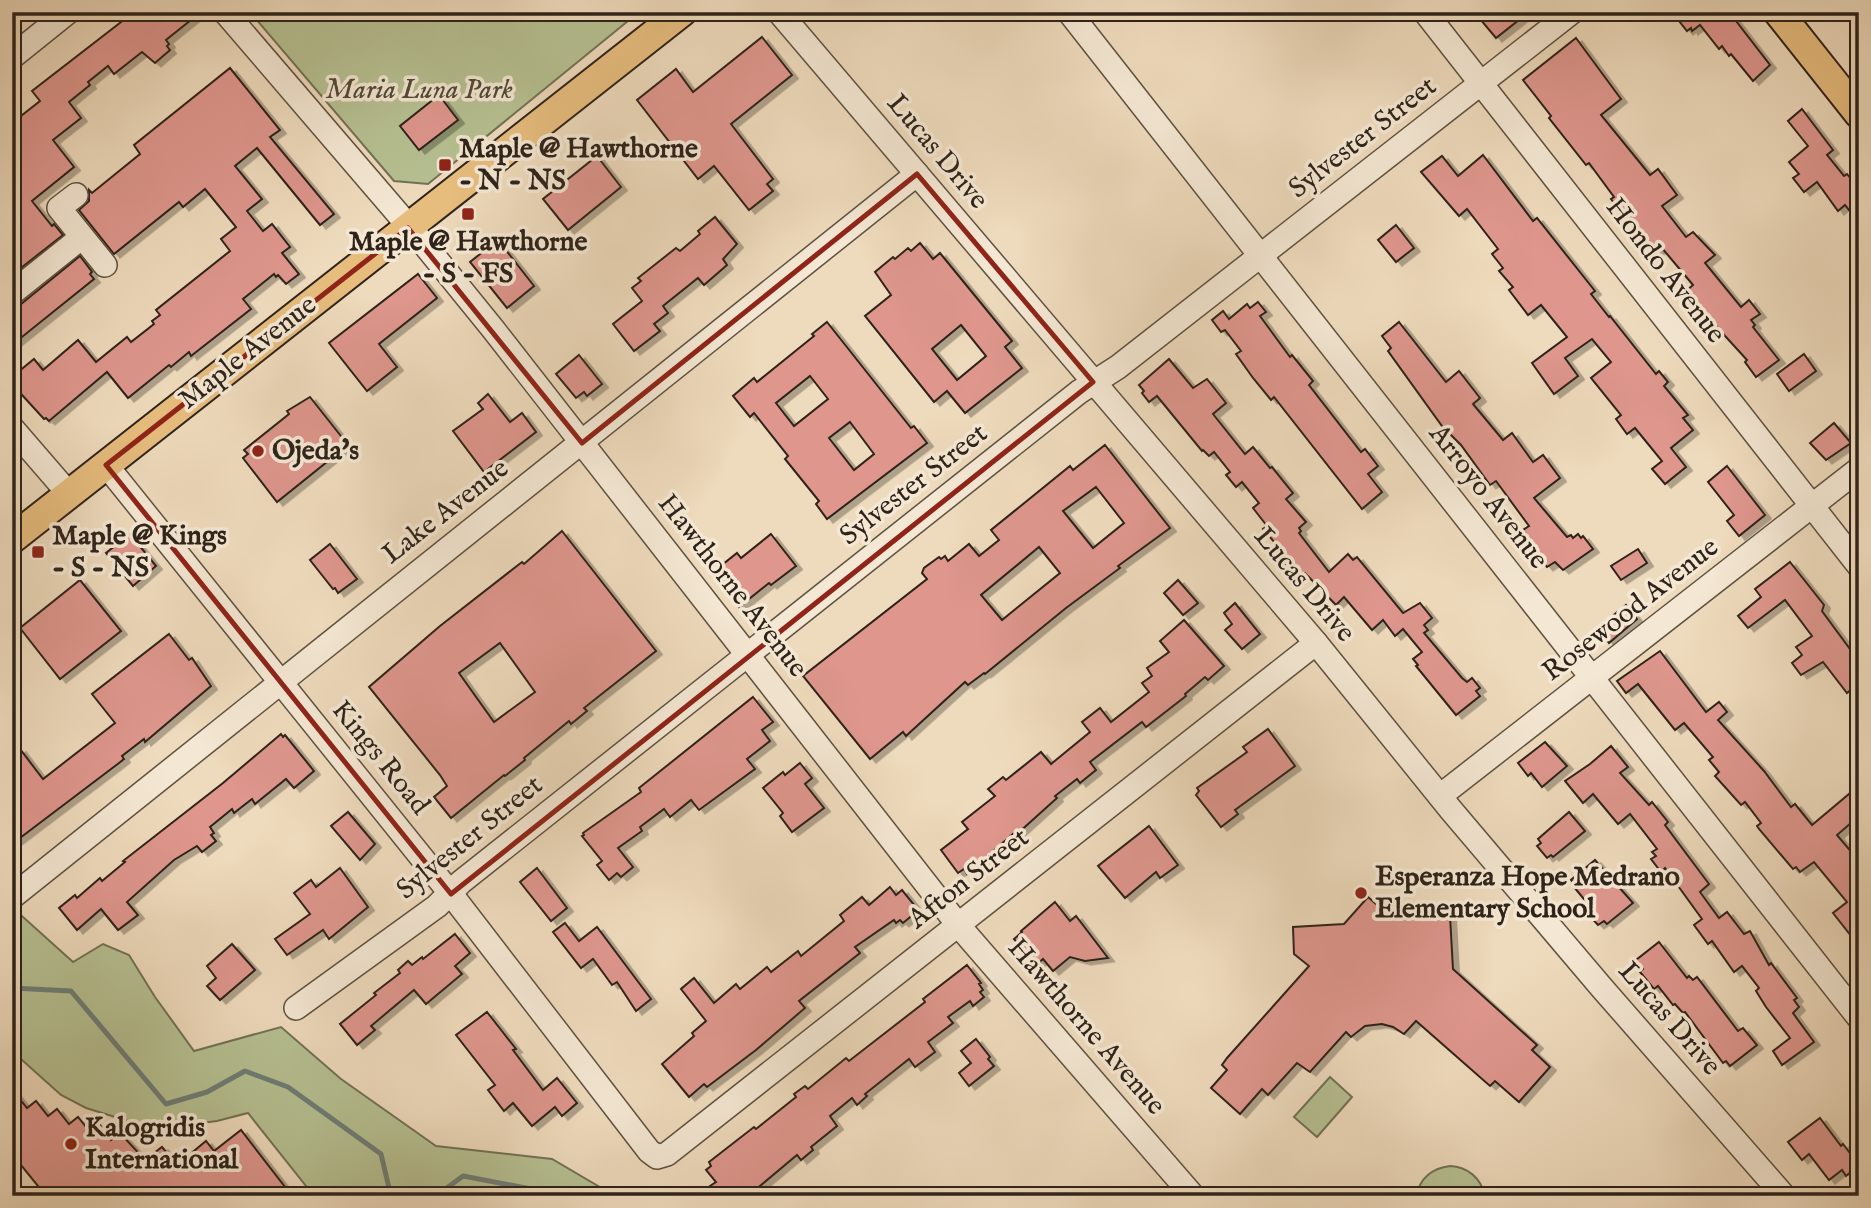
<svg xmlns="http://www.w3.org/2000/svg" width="1871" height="1208" font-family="'IM FELL English',serif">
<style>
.green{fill:#b6c092;stroke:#727256;stroke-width:2}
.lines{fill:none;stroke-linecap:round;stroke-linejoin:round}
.stream{stroke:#6f7e77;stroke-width:5}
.building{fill:#de968d;stroke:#2e231a;stroke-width:2;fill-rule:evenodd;filter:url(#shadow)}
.minor-casing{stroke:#5e5142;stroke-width:26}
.major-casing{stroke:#2e231a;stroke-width:32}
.minor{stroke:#f4e7d3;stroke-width:23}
.major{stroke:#e7bd7e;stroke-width:28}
.marked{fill:none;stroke:#8f2418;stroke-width:5;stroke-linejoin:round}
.poi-dot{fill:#8f2418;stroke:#f4e7d3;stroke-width:2.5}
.labels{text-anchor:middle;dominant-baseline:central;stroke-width:7;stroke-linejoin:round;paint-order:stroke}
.park-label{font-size:28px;font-style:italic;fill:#504a38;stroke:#f4e7d3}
.street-label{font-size:28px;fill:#2e231a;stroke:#f4e7d3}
.poi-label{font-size:28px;font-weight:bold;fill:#2e231a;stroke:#f4e7d3;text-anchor:start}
</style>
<defs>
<filter id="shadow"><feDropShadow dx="6" dy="3.5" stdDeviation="0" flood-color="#0004"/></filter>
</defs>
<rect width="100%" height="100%" fill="#eedabc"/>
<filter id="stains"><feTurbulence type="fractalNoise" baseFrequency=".00286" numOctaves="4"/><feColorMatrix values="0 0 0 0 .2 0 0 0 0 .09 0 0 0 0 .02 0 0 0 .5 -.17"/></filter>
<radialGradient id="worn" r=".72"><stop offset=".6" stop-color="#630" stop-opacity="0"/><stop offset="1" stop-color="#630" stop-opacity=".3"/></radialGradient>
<g class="green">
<path d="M250 12H639L428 184 394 181Z"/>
<path d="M13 908 73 962 103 944 129 955 155 997 194 1051 281 1027 341 1079 436 1146 552 1159 615 1196H314L248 1113 217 1121 154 1129 86 1108 61 1095 12 1051Z"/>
<path d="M1330 1077 1352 1097 1317 1137 1294 1117Z"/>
<path d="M1450 1166C1468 1167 1481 1178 1485 1196H1417C1419 1178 1433 1168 1450 1166Z"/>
</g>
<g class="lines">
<g class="stream">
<path d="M12 988 71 991 166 1104 207 1092 245 1071 288 1087 381 1154 390 1192 399 1196"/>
<path d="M436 1196 463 1176 552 1193 558 1196"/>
</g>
</g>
<g class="building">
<path d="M134 12H201L166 40 169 44 167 46 170 50 155 63 142 52 114 74 108 66 88 82 90 85 69 102 81 118 53 140 74 167 32 201 52 226 54 224 63 235 12 275V123L40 101 32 91Z"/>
<path d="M1489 12H1529L1496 38 1480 19Z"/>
<path d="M1672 12H1729L1770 65 1753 81 1731 54 1729 56 1722 46 1719 49 1700 25 1692 31 1691 28 1687 31Z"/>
<path d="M762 37 792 75 731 124 773 179 767 184 773 191 749 210 714 166 698 179 637 100 676 69 693 92Z"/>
<path d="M1576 38 1621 99 1601 115 1650 175 1658 169 1677 195 1662 206 1686 237 1693 232 1715 255 1705 263 1741 307 1749 300 1760 314 1751 320 1755 325 1753 327 1779 360 1756 377 1745 362 1747 360 1685 292 1693 285 1662 248 1656 252 1626 215 1624 216 1611 199 1614 197 1589 163 1586 165 1549 118 1551 116 1523 80Z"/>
<path d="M230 68 280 130 270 137 334 214 320 225 257 148 235 166 262 199 247 211 263 231 272 224 290 247 282 253 299 274 286 284 278 275 276 277 274 274 243 299 251 309 191 356 189 352 171 367 169 365 128 398 107 372 49 421 46 418 44 419 12 384V377L34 359 43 370 78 340 96 362 127 337 131 342 154 324 152 321 160 315 156 310 230 251 221 239 236 227 205 189 183 207 179 202 114 254 79 210 89 201V190L92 193 140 154 134 145Z"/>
<path d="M439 95 458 120 419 150 400 126Z"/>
<path d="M1802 109 1833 150 1827 155 1844 176 1847 174 1859 189V223L1845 205 1838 211 1817 182 1804 192 1793 178 1799 174 1789 162 1808 146 1788 121Z"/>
<path d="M1483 155 1533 221 1537 218 1595 291 1591 294 1609 317 1610 316 1656 374 1659 371 1668 382 1664 386 1688 415 1683 418 1693 430 1671 448 1686 467 1665 484 1652 469 1662 461 1635 428 1627 434 1616 419 1621 415 1591 378 1611 362 1592 339 1565 358 1578 376 1554 394 1532 363 1567 337 1541 305 1528 315 1509 290 1513 287 1499 271 1503 268 1492 254 1498 249 1467 209 1459 216 1421 172 1442 156 1458 176Z"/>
<path d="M597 156 621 187 568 230 543 199Z"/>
<path d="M715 217 737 244 723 259 727 265 704 285 698 278 663 306 668 313 654 324 660 331 634 351 613 324 642 301 632 288 641 281 638 278 676 248 680 251 700 234 698 231Z"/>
<path d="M1396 225 1414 248 1396 262 1378 240Z"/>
<path d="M498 240 534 286 507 308 470 262Z"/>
<path d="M920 243 933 259 940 253 1012 341 1005 347 1022 368 965 413 947 391 934 402 865 316 891 295 875 272 893 257 895 259 908 248 911 251ZM961 325 986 356 957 380 932 349Z"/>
<path d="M80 256 92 272 90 274 94 279 12 345V307L21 304Z"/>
<path d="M418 274 437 298 379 344 397 367 367 391 329 343Z"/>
<path d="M1258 302 1266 312 1260 316 1290 357 1292 355 1313 381 1309 385 1361 452 1365 449 1378 466 1368 474 1382 492 1362 509 1274 397 1271 400 1253 378 1236 354 1241 351 1225 330 1221 332 1212 320 1223 311 1229 319 1247 304 1250 308Z"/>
<path d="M827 322 911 428 914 426 927 443 827 519 816 504 819 501 785 459 788 456 754 413 750 417 733 396 754 378 757 382 814 336 812 334ZM810 376 828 399 794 426 776 403ZM850 422 874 454 854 470 829 438Z"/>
<path d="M1399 322 1446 382 1459 371 1480 398 1473 404 1503 440 1512 433 1533 462 1543 455 1560 478 1534 498 1567 537 1571 535 1573 538 1578 534 1581 538 1583 536 1593 549 1563 570 1555 562 1547 567 1523 538 1527 535 1523 530 1529 526 1496 481 1490 485 1461 445 1442 426 1388 351 1391 348 1382 336Z"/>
<path d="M1804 354 1816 371 1789 391 1777 374Z"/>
<path d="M579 355 602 384 587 396 584 392 576 398 556 374Z"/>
<path d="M1169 359 1193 388 1207 379 1226 403 1213 414 1245 454 1253 447 1270 468 1272 467 1293 493 1286 499 1306 522 1299 528 1301 531 1299 533 1329 572 1348 554 1353 560 1357 557 1403 613 1420 603 1432 618 1424 625 1428 630 1424 633 1462 678 1467 682 1472 678 1480 688 1476 691 1480 696 1456 715 1416 666 1418 665 1413 659 1422 652 1403 629 1395 636 1383 620 1372 630 1344 597 1336 605 1305 573 1294 582 1285 571 1288 569 1283 562 1288 558 1263 529 1267 526 1253 508 1259 503 1242 482 1236 487 1226 475 1230 472 1214 452 1209 456 1203 450 1202 451 1157 396 1149 402 1142 393 1144 391 1139 385Z"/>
<path d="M488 394 510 422 522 413 536 432 484 472 453 431 483 409 478 403Z"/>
<path d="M310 397 348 445 277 502 243 458 248 454 244 450 289 414 287 411Z"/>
<path d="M1834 423 1851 443 1826 460 1810 443Z"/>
<path d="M1105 445 1170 528 1118 566 1120 568 1066 608 985 674 984 673 968 685 965 682 906 736 903 732 870 759 803 676 927 579 922 573 924 568 939 557 941 559 945 556 948 561 969 544 979 556 999 540 991 530 1070 466 1073 470ZM1096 487 1124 523 1093 548 1063 511ZM1039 547 1060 573 1002 620 981 595Z"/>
<path d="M1727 466 1765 515 1739 536 1727 521 1734 515 1708 482Z"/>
<path d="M562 531 656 651 584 708 587 711 571 724 569 721 524 758 525 760 505 776 504 775 451 818 434 797 447 786 440 775 369 687 440 626 522 562 524 564ZM500 643 535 692 494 722 459 673Z"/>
<path d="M130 534 156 566 133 586 106 553Z"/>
<path d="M771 534 796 566 771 585 769 583 739 607 712 573 737 553 741 558Z"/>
<path d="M330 544 357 579 338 593 335 588 333 589 310 560Z"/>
<path d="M1638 549 1647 563 1621 580 1611 566Z"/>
<path d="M1790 562 1824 605 1822 611 1850 649 1859 642V683L1847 693 1823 662 1801 675 1792 663 1802 655 1796 647 1812 636 1785 600 1748 628 1738 616 1761 597 1755 589Z"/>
<path d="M80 580 121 631 60 679 20 628Z"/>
<path d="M1178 580 1198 603 1183 615 1164 593Z"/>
<path d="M1235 603 1260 634 1242 649 1225 630 1232 624 1224 613Z"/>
<path d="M1626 605 1637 619 1609 643 1598 628Z"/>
<path d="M1184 620 1224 666 1208 680 1205 677 1185 694 1186 696 1146 727 1142 722 1090 762 1096 770 1080 783 1077 779 1055 796 1057 798 1017 834 1015 832 967 874 964 869 958 873 941 850 968 829 962 822 995 796 988 789 1003 777 1006 780 1041 752 1051 764 1090 732 1082 722 1100 708 1111 722 1149 692 1142 683 1152 676 1147 668 1169 652 1160 641Z"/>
<path d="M169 634 189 660 192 658 211 686 145 742 144 739 122 756 124 759 119 763 12 844V755L20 749 43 779 115 723 92 694Z"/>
<path d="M1660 651 1706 712 1719 702 1727 712 1718 720 1764 771 1791 807 1795 804 1812 825 1849 794 1859 805V816L1837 835 1859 861V946L1833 913 1847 902 1814 862 1800 872 1796 867 1793 869 1759 829 1757 826 1761 823 1745 802 1741 805 1715 776 1719 772 1709 760 1713 757 1684 723 1675 730 1638 684 1626 693 1617 681Z"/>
<path d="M753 697 773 722 762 730 770 741 747 759 755 769 699 810 691 800 670 817 664 809 640 827 642 831 618 848 633 867 621 877 617 873 609 880 597 865 602 861 582 836 584 835 583 833 641 792 639 788Z"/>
<path d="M1268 729 1295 766 1235 810 1238 814 1221 827 1196 795 1199 791 1197 788 1247 752 1243 747Z"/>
<path d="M281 734 283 737 285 735 314 771 294 788 286 779 255 804 252 799 234 813 232 809 210 827 214 833 211 835 216 841 202 852 197 846 174 860 127 902 138 915 118 930 101 909 77 930 59 908 75 895 77 898 100 878 102 881 125 862 123 861 223 783Z"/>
<path d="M1545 742 1567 766 1542 787 1531 773 1528 776 1518 763Z"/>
<path d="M1611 746 1628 767 1620 773 1649 805 1652 802 1668 822 1665 825 1709 884 1700 892 1719 918 1727 912 1744 934 1750 931 1769 965 1771 963 1797 998 1794 1000 1799 1007 1793 1013 1814 1042 1782 1065 1773 1051 1790 1038 1766 1007 1756 991 1759 988 1742 966 1734 972 1712 941 1708 944 1694 925 1702 919 1665 868 1661 872 1651 859 1656 856 1652 852 1657 849 1630 814 1618 824 1593 794 1583 803 1565 781 1590 764Z"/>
<path d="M800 763 812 778 805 784 824 808 792 832 780 816 783 813 763 788 783 772 785 775Z"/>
<path d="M348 812 375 844 360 860 331 826Z"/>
<path d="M1569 812 1585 831 1553 857 1551 855 1547 858 1537 846 1541 843 1538 839Z"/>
<path d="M1149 826 1178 865 1160 878 1156 872 1125 898 1098 866Z"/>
<path d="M1595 860 1633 903 1607 924 1604 921 1598 925 1588 914 1593 910 1574 887 1575 885 1571 880Z"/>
<path d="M340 868 368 907 329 939 323 930 287 955 275 939 310 914 294 893 311 880 316 887Z"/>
<path d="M537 868 567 908 551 921 520 882Z"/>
<path d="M890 887 896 895 902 890 915 906 910 910 914 914 903 923 900 920 896 923 894 920 855 947 860 953 799 1001 805 1008 756 1050 707 1087 704 1084 689 1097 662 1064 694 1036 692 1033 706 1021 681 989 694 978 714 1003 736 984 740 989 767 967 771 972 798 951 801 956 844 921 840 915 862 897 869 905Z"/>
<path d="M1368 897 1394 920 1450 916 1453 969 1537 1045 1532 1050 1550 1067 1519 1102 1495 1081 1490 1086 1416 1021 1404 1034 1393 1027 1382 1024 1365 1026 1351 1037 1346 1032 1310 1072 1297 1063 1268 1095 1262 1089 1240 1114 1211 1088 1227 1070 1222 1065 1227 1058 1309 966 1294 954 1293 927 1344 924Z"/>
<path d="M1055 902 1070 921 1076 916 1108 958 1085 961 1070 957 1053 971 1043 959 1036 965 1014 939 1022 932 1021 931Z"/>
<path d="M565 923 579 941 597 927 651 999 636 1011 617 982 612 985 593 959 581 968 553 932Z"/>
<path d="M455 934 470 953 455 966 462 974 426 1004 414 990 371 1026 375 1030 357 1045 340 1024 376 995 374 993 400 973 398 970 408 961 412 965 422 957 423 959Z"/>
<path d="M1659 942 1687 978 1689 976 1693 980 1697 977 1738 1031 1743 1028 1757 1045 1730 1066 1726 1061 1723 1063 1685 1012 1683 1013 1675 1004 1673 1005 1658 986 1654 989 1640 972 1643 969 1636 960Z"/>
<path d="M232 944 255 970 220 1000 207 986 216 978 207 966Z"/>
<path d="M967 965 981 983 979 984 983 990 980 992 984 997 973 1006 970 1001 948 1017 953 1023 928 1042 935 1052 915 1067 909 1059 865 1094 867 1096 857 1105 852 1098 830 1116 837 1126 811 1147 813 1150 801 1160 797 1155 748 1196H717L710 1186 716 1182 706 1170 711 1166 709 1162 754 1127 756 1129 796 1097 794 1094 805 1086 808 1089 846 1058 849 1061 925 1002 923 999Z"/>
<path d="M487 1012 516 1049 513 1050 543 1090 557 1078 577 1103 562 1116 555 1107 532 1126 513 1103 504 1111 488 1090 495 1085 456 1035Z"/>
<path d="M976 1039 990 1057 988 1059 994 1066 969 1086 959 1073 971 1063 961 1051Z"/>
<path d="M12 1089 27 1108 36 1101 48 1116 57 1109 69 1124 78 1117 90 1132 100 1125 111 1140 120 1133 145 1160 162 1147 177 1165 206 1141 214 1151 241 1130 292 1196H46L12 1154Z"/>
<path d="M1820 1118 1841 1146 1843 1144 1859 1165 1846 1176 1842 1170 1829 1180 1809 1154 1802 1160 1788 1142Z"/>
</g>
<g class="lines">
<g class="minor-casing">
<g id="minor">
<path d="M225 12 424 244 493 329 959 926 1193 1196"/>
<path d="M779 12 1316 643 1451 810 1602 988 1784 1196"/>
<path d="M1069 12 1859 1018"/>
<path d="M1425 12 1859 566"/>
<path d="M12 57 68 12"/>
<path d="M76 195 59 208 105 265"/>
<path d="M12 293 82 237"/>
<path d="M12 428 69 494"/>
<path d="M106 465 451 894 649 1151 657 1157 667 1154 1316 643"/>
<path d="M1440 796 1859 469"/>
<path d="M12 897 917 174"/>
<path d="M296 1008 437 906 461 882 1079 392 1118 367 1572 12"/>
</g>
</g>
<g class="major-casing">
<g id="major">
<path d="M1778 12 1859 114"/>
<path d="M12 539 682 12"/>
</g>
</g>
<use href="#minor" class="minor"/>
<use href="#major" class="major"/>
</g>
<path class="marked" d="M917 174 1093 382 451 894 106 465 408 228 582 443Z"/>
<g class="poi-dot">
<rect x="438" y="158" width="14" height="14" rx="3.5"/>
<rect x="461" y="207" width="14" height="14" rx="3.5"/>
<circle cx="258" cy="451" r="7"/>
<rect x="31" y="545" width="14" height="14" rx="3.5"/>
<circle cx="1361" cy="893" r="7"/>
<circle cx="71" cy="1144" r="7"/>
</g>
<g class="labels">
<g class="park-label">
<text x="419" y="90">Maria Luna Park</text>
</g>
<g class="street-label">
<text transform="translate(1363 138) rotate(-38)">Sylvester Street</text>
<text transform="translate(937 152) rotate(50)">Lucas Drive</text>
<text transform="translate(1665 271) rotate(52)">Hondo Avenue</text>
<text transform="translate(248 353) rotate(-38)">Maple Avenue</text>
<text transform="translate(914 485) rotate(-38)">Sylvester Street</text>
<text transform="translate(1488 497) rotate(52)">Arroyo Avenue</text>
<text transform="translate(446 512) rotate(-38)">Lake Avenue</text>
<text transform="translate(1304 585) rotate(50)">Lucas Drive</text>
<text transform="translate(732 586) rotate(52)">Hawthorne Avenue</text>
<text transform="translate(1631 610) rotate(-38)">Rosewood Avenue</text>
<text transform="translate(380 758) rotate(51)">Kings Road</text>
<text transform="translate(470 838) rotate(-39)">Sylvester Street</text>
<text transform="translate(969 879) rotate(-38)">Afton Street</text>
<text transform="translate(1669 1019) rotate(49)">Lucas Drive</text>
<text transform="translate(1086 1027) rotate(49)">Hawthorne Avenue</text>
</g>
<g class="poi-label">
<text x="459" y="149">Maple @ Hawthorne<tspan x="459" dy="32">- N - NS</tspan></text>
<text x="468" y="242" text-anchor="middle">Maple @ Hawthorne<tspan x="468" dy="32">- S - FS</tspan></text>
<text x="272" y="451">Ojeda's</text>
<text x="52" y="536">Maple @ Kings<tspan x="52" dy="32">- S - NS</tspan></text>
<text x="1375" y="877">Esperanza Hope Medrano<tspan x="1375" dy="32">Elementary School</tspan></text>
<text x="85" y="1128">Kalogridis<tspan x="85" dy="32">International</tspan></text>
</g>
</g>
<rect width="1871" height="1208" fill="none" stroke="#eedabc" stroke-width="42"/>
<rect x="14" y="14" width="1843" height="1180" fill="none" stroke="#2e231a" stroke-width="3.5"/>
<rect x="21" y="21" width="1829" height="1166" fill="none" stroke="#2e231a" stroke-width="2"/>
<rect width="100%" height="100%" filter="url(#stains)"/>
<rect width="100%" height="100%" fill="url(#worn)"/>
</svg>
